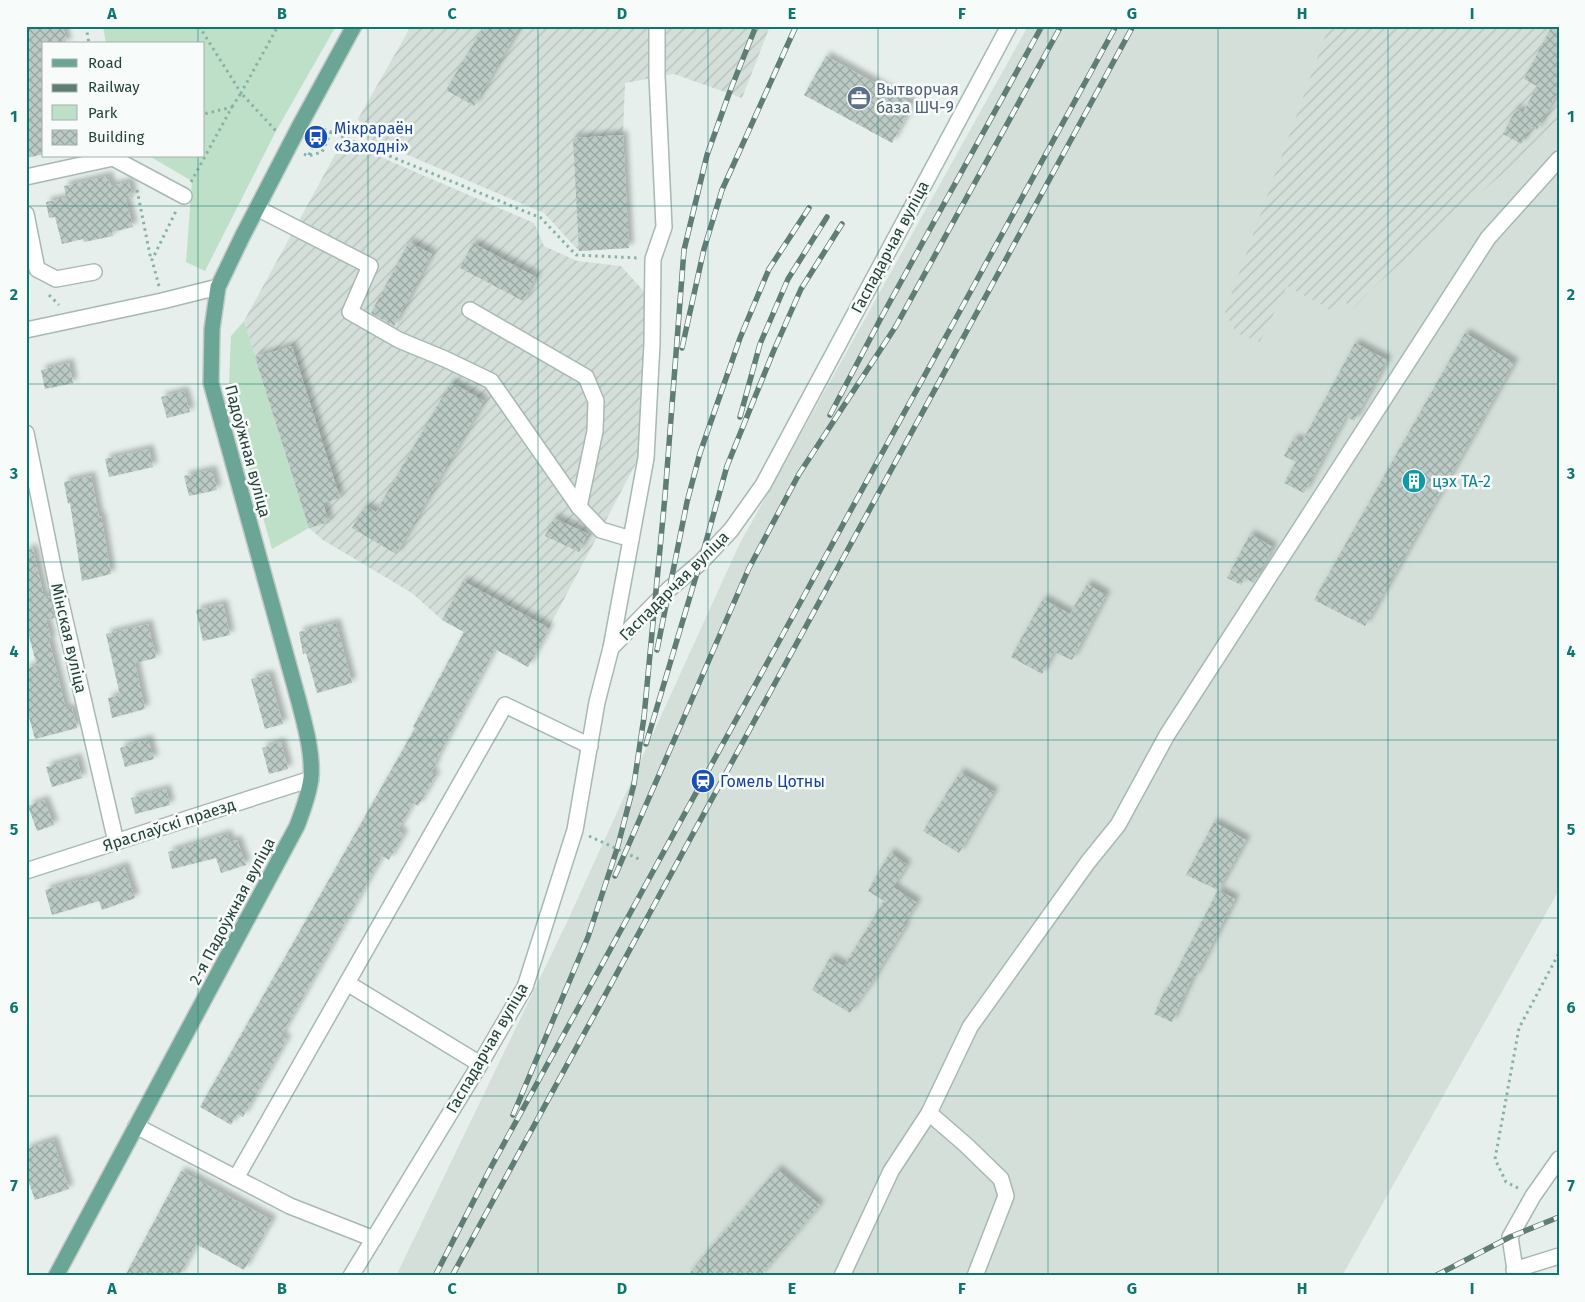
<svg xmlns="http://www.w3.org/2000/svg" width="1585" height="1302" font-family="'Fira Sans',sans-serif">
<style>
.built{fill:#d4dfda}
.industrial{fill:url(#industrial-furrows)}
.green{fill:#bfe0c8}
.building{fill:url(#building-cross-hatch);filter:url(#shadow)}
.lines{fill:none;stroke-linecap:round;stroke-linejoin:round}
.minor-casing{stroke:#a8b8b2;stroke-width:18}
.major-casing{stroke:#c2cac8;stroke-width:18}
.path{stroke:#86b3a5;stroke-width:3;stroke-dasharray:2.5 4;stroke-linecap:butt}
.minor{stroke:#fff;stroke-width:15}
.major{stroke:#6aa596;stroke-width:15}
.rail-casing{stroke:#5f7d75;stroke-width:5.5}
.rail{stroke:#f7fbf9;stroke-width:4;stroke-dasharray:11;stroke-linecap:butt}
.grid{fill:none;stroke:#0f766e;stroke-width:1;stroke-opacity:0.55}
.labels{text-anchor:middle;dominant-baseline:central;stroke-width:5;stroke-linejoin:round;paint-order:stroke}
.service-label{font-size:16px;fill:#4e5e75;stroke:#f7fbf9;text-anchor:start}
.transit-label{font-size:16px;fill:#164399;stroke:#f7fbf9;text-anchor:start}
.street-label{font-size:16px;fill:#24423a;stroke:#f7fbf9}
.culture-label{font-size:16px;fill:#0d838f;stroke:#f7fbf9;text-anchor:start}
.neatline{fill:none;stroke:#0f766e;stroke-width:2}
.grid-label{font-size:16px;text-anchor:middle;font-weight:bold;fill:#0f766e}
</style>
<defs>
<pattern id="industrial-furrows" width="10" height="10" patternUnits="userSpaceOnUse" patternTransform="scale(1.25)"><rect width="10" height="10" fill="#d4dfda"/><path d="M-1 1l2-2M0 10L10 0M9 11l2-2" fill="none" stroke="#b6c1bc"/></pattern>
<pattern id="building-cross-hatch" width="8" height="8" patternUnits="userSpaceOnUse" patternTransform="scale(1.25)"><rect width="8" height="8" fill="#bbcac4"/><path d="M0 0l8 8M0 8l8-8" fill="none" stroke="#98a6a0"/></pattern>
<filter id="shadow"><feDropShadow dx="4.5" dy="-4.5" stdDeviation="2.5" flood-color="#0004"/></filter>
</defs>
<rect width="100%" height="100%" fill="#e6efeb"/>
<path class="built" d="M1028 26H1559V890L1342 1276H396L567 922 739 545Z"/>
<g class="industrial">
<path d="M411 26H770L742 98 674 74 625 83 623 135 629 248 579 251 544 213 368 138 358 119Z"/>
<path d="M1329 26H1559V124L1374 287 1354 308 1340 299 1331 311 1322 305 1287 286 1260 342 1236 333 1225 312Z"/>
<path d="M355 146 534 223 544 246 577 261 621 266 649 297 641 454 528 667 442 620 412 593 323 540 309 528 244 321 336 153 344 147Z"/>
</g>
<g class="green">
<path d="M103 26H336L276 131 205 271 186 262 192 181 149 156H204V44H106Z"/>
<path d="M244 321 309 528 272 549 247 461 229 383 231 336Z"/>
</g>
<g class="building">
<path d="M26 26H63L67 44H44V154L26 158Z"/>
<path d="M484 26H520L474 106 446 90Z"/>
<path d="M1552 26H1559V90L1537 130 1531 126 1521 144 1503 134 1516 109 1523 113 1537 86 1524 79Z"/>
<path d="M826 56 913 104 892 143 804 95Z"/>
<path d="M623 135 629 248 579 251 573 138Z"/>
<path d="M108 176 111 186 129 182 133 197 126 199 133 227 112 232 113 236 84 242 83 239 62 244 55 217 49 218 46 202 66 198 64 186Z"/>
<path d="M409 242 432 254 394 326 371 313Z"/>
<path d="M473 243 536 277 523 301 460 268Z"/>
<path d="M1465 333 1514 363 1365 626 1314 600Z"/>
<path d="M1355 343 1387 360 1354 421 1346 416 1304 493 1284 483 1296 462 1284 456 1294 438 1302 442Z"/>
<path d="M292 346 340 498 323 503 329 522 309 528 255 357Z"/>
<path d="M69 363 73 383 45 389 41 370Z"/>
<path d="M451 382 484 401 396 554 352 528 365 506 376 512Z"/>
<path d="M184 391 190 412 167 418 161 397Z"/>
<path d="M149 449 153 467 109 477 105 459Z"/>
<path d="M212 470 217 490 189 496 184 476Z"/>
<path d="M91 476 99 517 101 516 111 574 82 581 70 503 68 504 64 482Z"/>
<path d="M554 518 588 534 579 552 545 536Z"/>
<path d="M1250 534 1273 547 1254 583 1245 578 1241 585 1227 578Z"/>
<path d="M33 549 44 597 50 596 55 618 46 620 51 639 49 640 66 710 72 708 77 728 35 739 26 706V668L37 666 26 625V550Z"/>
<path d="M463 581 549 628 528 667 495 649 435 762 436 763 431 772 436 775 418 806 413 803 398 830 404 834 389 860 382 856 281 1036 287 1039 243 1117 237 1114 231 1125 200 1107 415 728 413 727 464 632 442 620Z"/>
<path d="M1087 584 1106 595 1072 660 1054 652 1042 674 1011 657 1043 599 1070 614Z"/>
<path d="M223 604 230 635 203 641 196 610Z"/>
<path d="M336 623 352 683 317 693 306 653 303 654 299 632Z"/>
<path d="M148 624 156 658 135 663 145 709 112 718 108 698 120 695 106 634Z"/>
<path d="M269 674 283 724 265 729 251 679Z"/>
<path d="M148 739 154 759 125 767 120 748Z"/>
<path d="M281 742 288 769 269 774 262 748Z"/>
<path d="M77 758 82 778 52 787 46 767Z"/>
<path d="M960 772 994 792 959 853 923 831Z"/>
<path d="M166 789 170 805 135 814 131 798Z"/>
<path d="M44 800 54 825 37 831 28 806Z"/>
<path d="M1214 822 1246 840 1218 890 1186 875Z"/>
<path d="M227 834 230 842 237 840 246 865 221 873 216 858 172 869 168 852Z"/>
<path d="M890 852 907 865 893 887 917 903 903 924 906 925 871 983 850 1013 812 990 830 958 844 966 884 901 868 891Z"/>
<path d="M124 866 135 898 102 910 99 901 52 915 45 890 79 880 80 881Z"/>
<path d="M1218 890 1235 899 1195 977 1193 976 1172 1022 1154 1014 1165 990 1166 991Z"/>
<path d="M53 1140 69 1189 35 1200 26 1174V1149Z"/>
<path d="M777 1169 820 1205 760 1276H687Z"/>
<path d="M181 1171 272 1220 244 1270 196 1244 179 1276H125Z"/>
</g>
<g class="lines">
<g class="minor-casing">
<g id="minor">
<path d="M26 177 113 158 184 196"/>
<path d="M257 208 370 266 350 312 399 340 445 359 491 381 579 507"/>
<path d="M26 214 37 269 56 279 94 272"/>
<path d="M470 310 586 377 596 401 595 431 579 507 601 530 631 539"/>
<path d="M26 330 162 301 218 287"/>
<path d="M26 433 56 581 116 842"/>
<path d="M611 648 646 458 652 343 653 259 664 227 657 76V26"/>
<path d="M26 871 311 779"/>
<path d="M347 983 480 1064"/>
<path d="M136 1126 290 1206 374 1239"/>
<path d="M236 1178 505 705 590 746"/>
<path d="M1514 1270 1559 1256"/>
<path d="M351 1276 480 1064 525 987 575 830 597 702 611 648 668 590 700 563 731 530 763 485 1009 26"/>
<path d="M842 1276 891 1171 929 1113"/>
<path d="M975 1276 1006 1196 1001 1179 966 1145 929 1113 970 1027 1088 862 1118 825 1167 735 1488 238 1559 159"/>
<path d="M1516 1276 1510 1237 1533 1196 1559 1159"/>
</g>
</g>
<g class="major-casing">
<path id="major" d="M56 1276 297 826C303 810 309 795 311 778 313 753 305 726 299 702L211 383 212 329 218 287 242 237 299 127 354 26"/>
</g>
<g class="path">
<path d="M86 26 89 44"/>
<path d="M199 26 241 93 278 26"/>
<path d="M232 107 241 93 276 131"/>
<path d="M304 154 308 156 322 152 331 132 541 218 576 255 638 258"/>
<path d="M309 155 321 128 331 132"/>
<path d="M191 182 232 107 204 114"/>
<path d="M137 190 151 260"/>
<path d="M159 286 152 260 177 209"/>
<path d="M49 295 59 305"/>
<path d="M589 836 641 860"/>
<path d="M1518 1188 1506 1182 1495 1159 1519 1028 1559 953"/>
</g>
<use href="#minor" class="minor"/>
<use href="#major" class="major"/>
<g class="rail-casing">
<g id="rail">
<path d="M682 348 704 249 722 190 796 26"/>
<path d="M830 415 881 318 1042 26"/>
<path d="M740 417 760 344 788 279 827 217"/>
<path d="M657 650 687 502 700 453 740 338 769 269 809 208"/>
<path d="M646 744 700 563 727 466 774 350 801 289 842 224"/>
<path d="M615 876 749 568 799 474 896 326 1061 26"/>
<path d="M513 1115 588 937 617 849 634 784 644 717 665 496 684 250 707 155 730 91 756 26"/>
<path d="M435 1276 490 1169 1116 26"/>
<path d="M452 1276 1133 26"/>
<path d="M1435 1276 1510 1237 1559 1217"/>
</g>
</g>
<use href="#rail" class="rail"/>
</g>
<path class="grid" d="M198 26V44M368 26V1276M538 26V1276M708 26V1276M878 26V1276M1048 26V1276M1218 26V1276M1388 26V1276M198 156V1276M26 206H1559M26 384H1559M26 562H1559M26 740H1559M26 918H1559M26 1096H1559"/>
<defs>
<g id="office-disc" transform="scale(1.25)"><circle r="9.5" fill="#5c6f8a" stroke="#f7fbf9"/><path d="M-6-3h4V-5.5h4V-3h4V5H-6ZM-1-4.5V-3h2v-1.5ZM-6 0V1H6V0Z" fill="#fff"/></g>
<g id="bus-disc" transform="scale(1.25)"><circle r="9.5" fill="#1a4fb4" stroke="#f7fbf9"/><path d="M-5-6H5V4H4V6H2V4H-2V6H-4V4H-5ZM-3.5-4V0h7V-4ZM-3.5 1.2v1.5H-2V1.2ZM2 1.2v1.5H3.5V1.2Z" fill="#fff"/></g>
<g id="building-disc" transform="scale(1.25)"><circle r="9.5" fill="#0f9aa8" stroke="#f7fbf9"/><path d="M-4-6H4V6H1V3H-1V6H-4ZM-2.5-4.3h1.7v1.8h-1.7ZM.8-4.3h1.7v1.8H.8ZM-2.5-1h1.7V.8h-1.7ZM.8-1h1.7V.8H.8Z" fill="#fff"/></g>
<g id="station-disc" transform="scale(1.25)"><circle r="9.5" fill="#1a4fb4" stroke="#f7fbf9"/><path d="M-3-6H3Q5-6 5-4V2Q5 4 3 4L4.5 6H3L1.5 4h-3L-3 6H-4.5L-3 4Q-5 4-5 2V-4Q-5-6-3-6ZM-3.5-4v3h7v-3ZM-3.5 1v1.5H-2V1ZM2 1v1.5H3.5V1Z" fill="#fff"/></g>
</defs>
<g fill-rule="evenodd">
<use href="#office-disc" x="859" y="98"/>
<use href="#bus-disc" x="316" y="137"/>
<use href="#building-disc" x="1414" y="481"/>
<use href="#station-disc" x="703" y="781"/>
</g>
<g class="labels">
<g class="service-label">
<text x="876" y="89">Вытворчая<tspan x="876" dy="18">база ШЧ-9</tspan></text>
</g>
<g class="transit-label">
<text x="334" y="128">Мікрараён<tspan x="334" dy="18">«Заходні»</tspan></text>
<text x="720" y="781">Гомель Цотны</text>
</g>
<g class="street-label">
<text transform="translate(890 247) rotate(-62)">Гаспадарчая вуліца</text>
<text transform="translate(248 451) rotate(75)">Падоўжная вуліца</text>
<text transform="translate(674 586) rotate(-45)">Гаспадарчая вуліца</text>
<text transform="translate(69 638) rotate(77)">Мінская вуліца</text>
<text transform="translate(169 825) rotate(-18)">Яраслаўскі праезд</text>
<text transform="translate(232 911) rotate(-62)">2-я Падоўжная вуліца</text>
<text transform="translate(487 1048) rotate(-60)">Гаспадарчая вуліца</text>
</g>
<g class="culture-label">
<text x="1432" y="481">цэх ТА-2</text>
</g>
</g>
<rect width="1585" height="1302" fill="none" stroke="#f7fbf9" stroke-width="55"/>
<rect x="42" y="42" width="162" height="115" fill="#f7fbf9" stroke="#a3b1ad"/>
<rect x="52" y="59" width="25" height="8" fill="#6aa596" stroke="#a3b1ad"/>
<text x="88" y="68" font-size="15" fill="#24423a">Road</text>
<rect x="52" y="84" width="25" height="8" fill="#5f7d75" stroke="#a3b1ad"/>
<text x="88" y="92" font-size="15" fill="#24423a">Railway</text>
<rect x="52" y="105" width="25" height="15" fill="#bfe0c8" stroke="#a3b1ad"/>
<text x="88" y="118" font-size="15" fill="#24423a">Park</text>
<rect x="52" y="130" width="25" height="15" fill="url(#building-cross-hatch)" stroke="#a3b1ad"/>
<text x="88" y="142" font-size="15" fill="#24423a">Building</text>
<rect x="28" y="28" width="1530" height="1246" class="neatline"/>
<g class="grid-label">
<text x="112" y="19">A</text>
<text x="282" y="19">B</text>
<text x="452" y="19">C</text>
<text x="622" y="19">D</text>
<text x="792" y="19">E</text>
<text x="962" y="19">F</text>
<text x="1132" y="19">G</text>
<text x="1302" y="19">H</text>
<text x="1472" y="19">I</text>
<text x="14" y="122">1</text>
<text x="1571" y="122">1</text>
<text x="14" y="300">2</text>
<text x="1571" y="300">2</text>
<text x="14" y="479">3</text>
<text x="1571" y="479">3</text>
<text x="14" y="657">4</text>
<text x="1571" y="657">4</text>
<text x="14" y="835">5</text>
<text x="1571" y="835">5</text>
<text x="14" y="1013">6</text>
<text x="1571" y="1013">6</text>
<text x="14" y="1191">7</text>
<text x="1571" y="1191">7</text>
<text x="112" y="1294">A</text>
<text x="282" y="1294">B</text>
<text x="452" y="1294">C</text>
<text x="622" y="1294">D</text>
<text x="792" y="1294">E</text>
<text x="962" y="1294">F</text>
<text x="1132" y="1294">G</text>
<text x="1302" y="1294">H</text>
<text x="1472" y="1294">I</text>
</g>
</svg>
